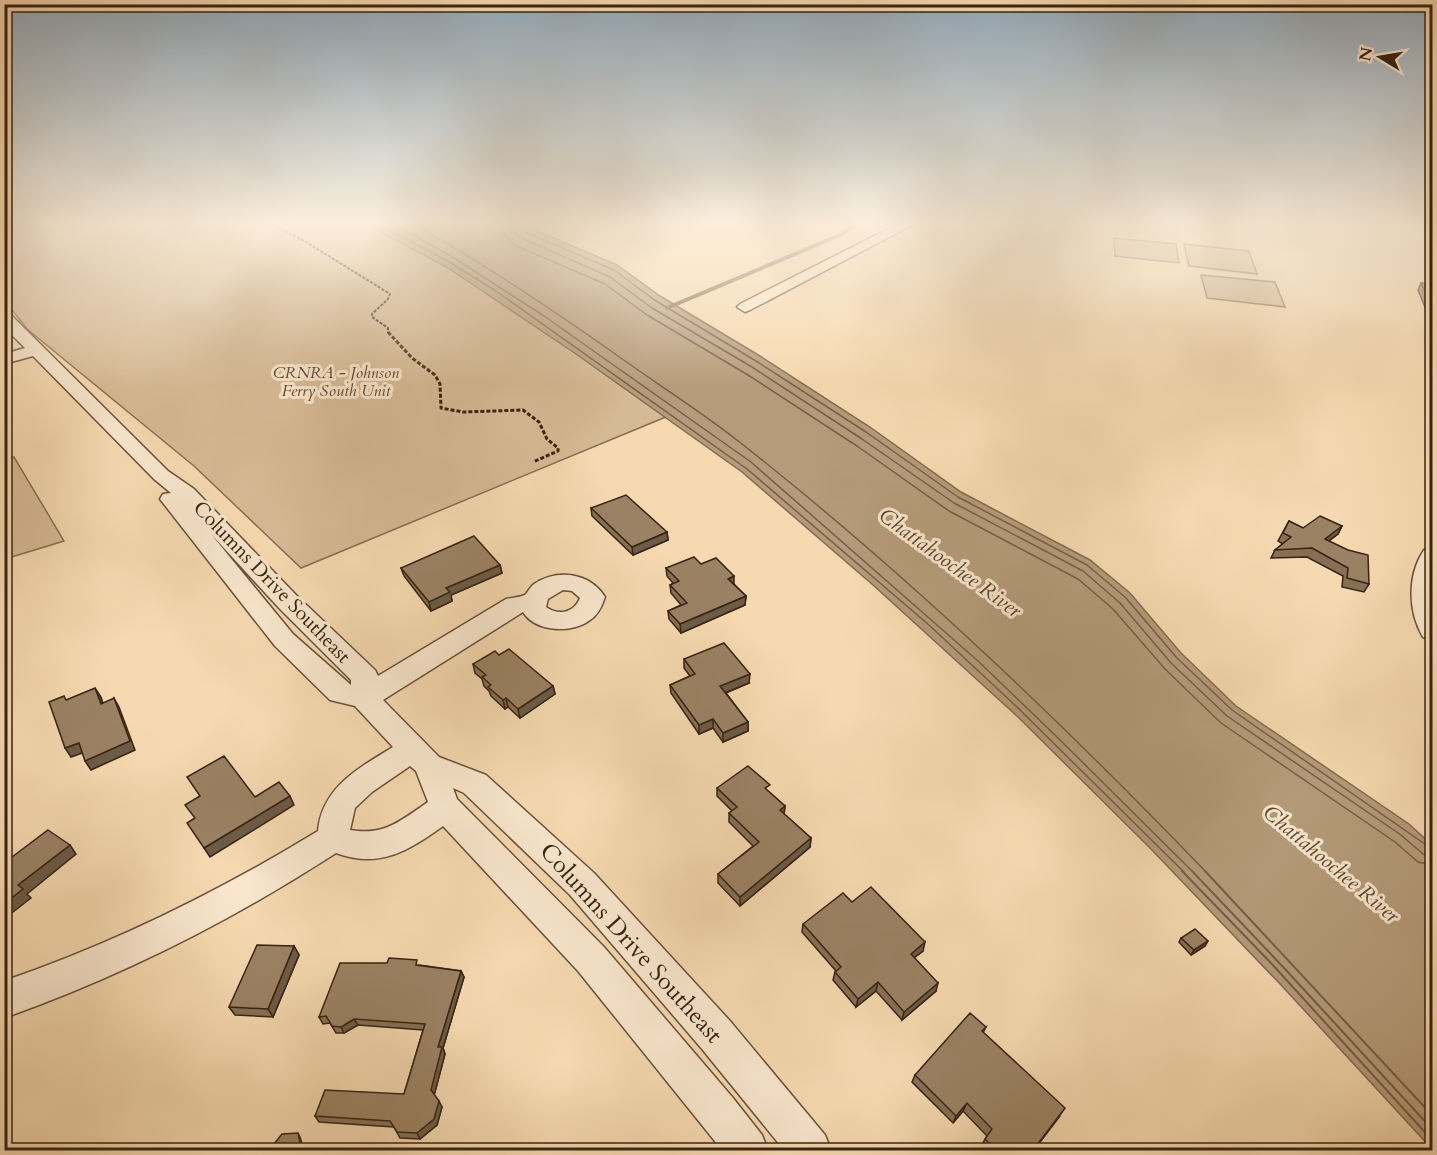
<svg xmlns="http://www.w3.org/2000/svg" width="1437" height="1155" font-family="Cardo,serif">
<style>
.green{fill:#d6ba95;stroke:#876e53;stroke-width:1.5}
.water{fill:#b59b7a;stroke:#836b50;stroke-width:1.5}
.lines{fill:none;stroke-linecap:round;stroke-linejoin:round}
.shore-far1{stroke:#765f46;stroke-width:1.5}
.shore{stroke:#765f46;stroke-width:2}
.stream{stroke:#836b50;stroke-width:4}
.minor-casing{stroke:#685039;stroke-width:3}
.path-far1{stroke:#382311;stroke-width:2;stroke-dasharray:3 1.5;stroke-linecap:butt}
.path{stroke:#382311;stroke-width:3;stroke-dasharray:4 2;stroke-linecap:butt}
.minor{fill:#f9e6cc;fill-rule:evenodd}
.wall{fill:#857056;stroke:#382311;stroke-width:1.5}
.shaded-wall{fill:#6c5b46;stroke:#382311;stroke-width:1.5}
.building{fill:#9b8264;stroke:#382311;stroke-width:1.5}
.labels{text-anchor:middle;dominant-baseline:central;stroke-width:6;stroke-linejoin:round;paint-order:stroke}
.far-park-label{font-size:16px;font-style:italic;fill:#604932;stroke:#f9e6cc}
.street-label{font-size:20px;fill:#382311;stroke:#f9e6cc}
.water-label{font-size:21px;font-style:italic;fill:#5e4730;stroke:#f9e6cc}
.near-street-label{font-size:24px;fill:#382311;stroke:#f9e6cc}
</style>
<rect width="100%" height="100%" fill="#f6d9b0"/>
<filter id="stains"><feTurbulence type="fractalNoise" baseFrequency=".00333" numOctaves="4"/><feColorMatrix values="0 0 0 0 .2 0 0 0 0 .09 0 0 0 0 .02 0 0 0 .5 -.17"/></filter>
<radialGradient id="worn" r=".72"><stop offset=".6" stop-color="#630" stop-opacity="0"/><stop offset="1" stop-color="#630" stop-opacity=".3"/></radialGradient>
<g class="green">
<path d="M4 223H385L673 414 301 568 194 466 27 329 5 301Z"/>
<path d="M1114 238 1176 244 1179 263 1115 256Z"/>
<path d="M1184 244 1249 251 1257 274 1189 266Z"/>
<path d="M1201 275 1275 282 1285 307 1207 298Z"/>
<path d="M5 457H14L64 541 5 559Z"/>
</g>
<path class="water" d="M364 223H519L617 265 660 296 760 356 870 427 961 492 1090 560 1130 593 1181 653 1236 706 1409 824 1432 845V1149L1282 986 1150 848 1018 717 873 585 742 472 576 354 448 268Z"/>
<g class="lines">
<g class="shore-far1">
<path d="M377 223 451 263 496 291 747 469 929 625 1017 707 1184 872"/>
<path d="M392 223 454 258 544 316 751 462 978 661 1056 736 1193 872"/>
<path d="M411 223C487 265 558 313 628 363 666 390 706 415 742 444 907 574 1061 721 1206 872"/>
<path d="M502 223 505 235 514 245 605 284 647 315 748 375 857 446 949 511 1078 579 1113 609 1165 669 1221 723 1395 842 1418 862 1432 865"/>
<path d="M511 223 513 231 519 237 610 277 652 308 752 367 862 439 954 503 1083 571 1120 603 1171 663 1227 716 1401 835 1423 854 1432 856"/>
<path d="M519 223 523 231 614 270 656 301 756 361 866 432 958 497 1087 565 1125 597 1177 658 1232 710 1432 849"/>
</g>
<g class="shore">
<path d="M1182 871 1271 963 1432 1140"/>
<path d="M1192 871 1285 969 1432 1129"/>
<path d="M1205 871 1432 1115"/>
</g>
<path class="stream" d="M667 308 840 235 858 223"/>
<g class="minor-casing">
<g id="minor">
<path d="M4 223H22L21 226 4 229Z"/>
<path d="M900 223H916L750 310 745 312 737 307 740 304Z"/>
<path d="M4 312 10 314 168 471 194 489 297 596 375 670 378 676 506 599C511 598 520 597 525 595 528 592 530 587 534 584 558 568 590 573 605 597 602 606 598 615 590 620 572 634 535 632 523 612L383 700 439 757 486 775 594 873 730 1021 825 1135 831 1150H784L702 1049 570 895 464 793 453 788 457 799 604 947 733 1098 762 1135 768 1150H722L578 971 443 826C408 851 380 869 336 853 231 921 122 976 4 1018V981C115 943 218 892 318 831 322 787 359 768 393 747L355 706 330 700 275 646 160 499 163 494 171 493 154 479 33 356 4 364V354L25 348 4 327ZM211 534 279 608 351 680V685L293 634ZM563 590 572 591 580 598C574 613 559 616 546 607L548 599ZM410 766 416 771 428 802C400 821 385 836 350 830L355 808 372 792Z"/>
<path d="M1432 548V640L1423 637C1408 612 1407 575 1424 550Z"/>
</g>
</g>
<path class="path-far1" d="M269 223 306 242 390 294 388 299 372 314V317L388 328V333"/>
<path class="path" d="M388 332 412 358 435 375 440 384 441 408 463 412 523 410 539 422 547 439 558 448V451L533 462"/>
<use href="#minor" class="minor"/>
</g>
<g class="wall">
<path d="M1421 283 1432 285V314L1425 307 1418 290Z"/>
<path d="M591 508 667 532 668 540 633 555 592 516Z"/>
<path d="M1289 521 1303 528 1342 526 1338 534 1329 541 1369 584 1364 592 1342 587 1343 576 1307 557 1271 558 1275 550 1283 544 1278 541Z"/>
<path d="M701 564 734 584 746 596 745 605 681 633 669 619 668 611 681 605 671 593 670 585 673 583 667 576 666 568Z"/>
<path d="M500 565 502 573 451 595 452 601 431 611 404 576 401 568Z"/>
<path d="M499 655 553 686 555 694 520 718 508 707 505 709 491 696 489 691 484 686 482 679 475 673 473 664Z"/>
<path d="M684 659 749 683 726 693 748 722V731L723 742 713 728 699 734 671 693 670 685 690 676 684 668Z"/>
<path d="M717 788 769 792 785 806 784 814 811 838 810 847 740 906 718 883V874L753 846 729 822V813L732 811 717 796Z"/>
<path d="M852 902 923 951 914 958 936 991 902 1020 876 991 856 1007 833 980 835 972 836 971 802 932 803 924Z"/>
<path d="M1181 938 1205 946 1191 955 1179 942Z"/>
<path d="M294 946 299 955 273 1017 235 1015 229 1007Z"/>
<path d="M419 965 461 971 464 977 443 1048 445 1054 434 1095 442 1107 437 1125 420 1139 400 1138 394 1127 319 1122 315 1116 404 1094 423 1030 358 1025 344 1033H336L330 1023 323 1024 319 1017Z"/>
<path d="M986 1027 983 1033 1060 1116 1034 1150H985L981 1146 987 1136 963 1111 953 1123 912 1082 915 1075Z"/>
</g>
<g class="shaded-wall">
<path d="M1342 526 1338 534 1320 547 1325 539Z"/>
<path d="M667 532 668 540 633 555 632 547Z"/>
<path d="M500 565 502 573 451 595 452 601 431 611 429 602 446 588Z"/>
<path d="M734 576V585L728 579Z"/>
<path d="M746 596 745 605 681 633 680 624Z"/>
<path d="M750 674 749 683 720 695V686Z"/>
<path d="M553 686 555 694 520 718 518 709Z"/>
<path d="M95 688 101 697 106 713 101 704Z"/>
<path d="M114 698 119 707 135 750 91 770 85 761Z"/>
<path d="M506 698 508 707 505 709 503 700Z"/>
<path d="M713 719V728L699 734V725Z"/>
<path d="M748 722V731L723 742V733Z"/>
<path d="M79 743 85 752 71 757 65 748Z"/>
<path d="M290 796 294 805 210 857 204 848Z"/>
<path d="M785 806 784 815 780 810Z"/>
<path d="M811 838 810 847 740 906V897Z"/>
<path d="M70 845 76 854 27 894 31 898 4 919V904L18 885Z"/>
<path d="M1208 941 1205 946 1191 955 1194 950Z"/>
<path d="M925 942 923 951 908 962 911 954Z"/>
<path d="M294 946 299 955 273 1017 268 1009Z"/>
<path d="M461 971 464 977 443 1048 445 1054 434 1096 431 1090 438 1047Z"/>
<path d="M878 982 876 991 856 1007 858 999Z"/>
<path d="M938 983 936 991 902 1020 904 1012Z"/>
<path d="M354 1019 358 1025 344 1033 341 1027Z"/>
<path d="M439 1101 442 1107 437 1125 420 1139 417 1133Z"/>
<path d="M967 1103 963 1111 953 1123 956 1116Z"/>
<path d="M1065 1108 1034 1150H1033Z"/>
<path d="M298 1133 300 1137 304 1150H298Z"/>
</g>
<g class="building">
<path d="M1421 283 1432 285V304L1429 300Z"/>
<path d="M626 495 667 532 632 547 591 508Z"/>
<path d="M1320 516 1342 526 1325 539 1348 550 1368 555 1369 584 1347 578 1348 568 1312 548 1275 550 1291 537 1283 533 1289 521 1303 528Z"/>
<path d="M474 536 500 565 446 588 450 592 429 602 401 568Z"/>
<path d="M694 557 701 564 716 558 734 576 728 579 746 596 680 624 668 611 687 603 670 585 679 581 666 568Z"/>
<path d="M724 643 750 674 720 686 748 722 723 733 713 719 699 725 670 685 695 674 684 659Z"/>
<path d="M509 649 553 686 518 709 506 698 503 700 488 687 491 685 482 677 486 675 473 664 495 651 499 655Z"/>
<path d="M95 688 101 704 114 698 130 741 85 761 79 743 65 748 49 702 64 696 66 700Z"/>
<path d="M224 756 255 797 279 782 290 796 204 848 187 823 195 818 185 805 200 796 187 777Z"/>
<path d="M748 766 770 785 765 788 785 806 780 810 811 838 740 897 718 874 759 842 729 813 737 807 717 788Z"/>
<path d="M48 830 70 845 18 885 23 889 4 904V863Z"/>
<path d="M871 887 925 942 911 954 938 983 904 1012 878 982 858 999 835 972 841 967 803 924 843 893 852 902Z"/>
<path d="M1195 929 1208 941 1194 950 1181 938Z"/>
<path d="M257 945 294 946 268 1009 229 1007Z"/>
<path d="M389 958 417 960 416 965 461 971 438 1047H442L431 1090 439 1101 434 1119 417 1133 397 1132 390 1121 315 1116 325 1090 404 1094 425 1024 354 1019 341 1027 332 1026 326 1016 319 1017 340 963H387Z"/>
<path d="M970 1013 986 1027 982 1031 1065 1108 1033 1150H996L985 1139 992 1129 967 1103 956 1116 915 1075Z"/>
<path d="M298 1133 301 1147 298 1150H271L270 1149 282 1134Z"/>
</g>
<linearGradient id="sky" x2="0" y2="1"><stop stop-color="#93aabc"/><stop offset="0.58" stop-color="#fbeedb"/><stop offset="1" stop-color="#fbeedb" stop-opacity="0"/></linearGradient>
<rect width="1437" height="385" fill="url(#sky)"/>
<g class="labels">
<g class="far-park-label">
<text x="336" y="373">CRNRA - Johnson<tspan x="336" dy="18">Ferry South Unit</tspan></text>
</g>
<g class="street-label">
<text transform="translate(272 582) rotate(46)">Columns Drive Southeast</text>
</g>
<g class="water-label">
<text transform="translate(950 563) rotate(36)">Chattahoochee River</text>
<text transform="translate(1331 864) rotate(40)">Chattahoochee River</text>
</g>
<g class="near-street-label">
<text transform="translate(631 943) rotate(48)">Columns Drive Southeast</text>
</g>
</g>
<rect width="1437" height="1155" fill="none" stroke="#f6d9b0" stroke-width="24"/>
<rect x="6" y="6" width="1425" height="1143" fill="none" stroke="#382311" stroke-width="3"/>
<rect x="12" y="12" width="1413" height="1131" fill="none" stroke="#382311" stroke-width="1.5"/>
<g transform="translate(1380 57) rotate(281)" stroke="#f9e6cc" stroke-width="4.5" paint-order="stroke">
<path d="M0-4.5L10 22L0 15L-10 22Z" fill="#382311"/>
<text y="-9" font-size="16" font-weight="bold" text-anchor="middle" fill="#382311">N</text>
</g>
<rect width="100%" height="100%" filter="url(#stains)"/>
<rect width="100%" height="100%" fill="url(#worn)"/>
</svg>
